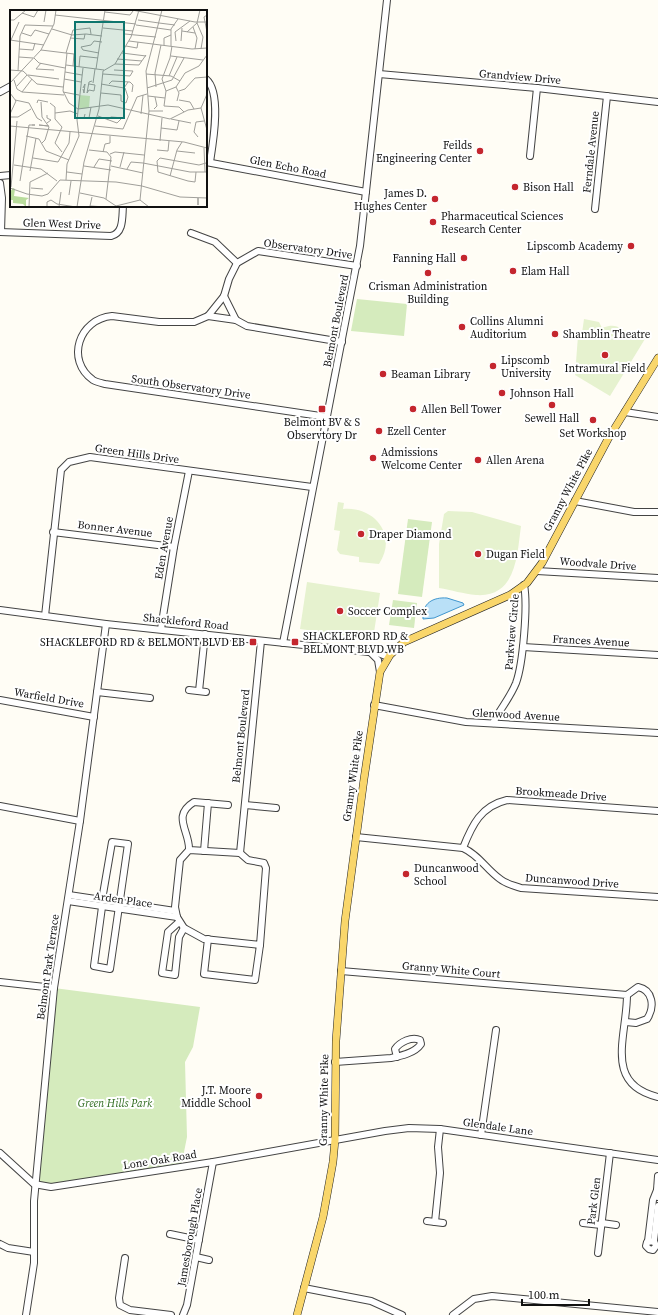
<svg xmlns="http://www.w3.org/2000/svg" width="658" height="1315" font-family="'Source Serif 4',serif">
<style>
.green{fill:#d5ebbd}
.pitch{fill:#e6f2cf}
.water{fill:#b9e0f7;stroke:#3f96cf}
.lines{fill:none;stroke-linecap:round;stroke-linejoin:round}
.minor-casing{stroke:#444;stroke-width:8}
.major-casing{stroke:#222;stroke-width:8}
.minor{stroke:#fff;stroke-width:6}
.major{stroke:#f9d66b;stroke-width:7}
.poi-dot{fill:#c4262e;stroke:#fff;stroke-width:1.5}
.labels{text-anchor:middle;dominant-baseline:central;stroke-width:4;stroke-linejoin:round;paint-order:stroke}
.street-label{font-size:11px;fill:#111;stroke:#fff}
.poi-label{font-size:11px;fill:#111;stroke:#fff;text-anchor:start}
.park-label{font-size:11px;font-style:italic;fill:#2f6b1f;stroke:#fff}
.inset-road{fill:none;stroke:#a09f9a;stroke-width:1}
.view{fill:#0f766e;fill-opacity:0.15;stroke:#0f766e;stroke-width:2}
.inset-edge{fill:none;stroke:#111;stroke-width:2}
</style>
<rect width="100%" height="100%" fill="#fffdf5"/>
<g class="green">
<path d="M357 299 407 304 404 336 351 331Z"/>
<path d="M408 519 432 522 422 597 398 594Z"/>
<path d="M393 600 417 603 414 628 389 625Z"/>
<path d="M54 988 200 1007 193 1047 185 1062 187 1137 181 1167 62 1187 36 1185Z"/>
</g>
<g class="pitch">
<path d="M584 319 599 322 602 328C619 322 618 330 632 333 636 334 643 334 648 334L610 396 575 375 578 336 582 333Z"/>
<path d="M338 502 344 503 343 509C375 506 398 536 379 564L359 562V557L340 554 337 550 340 531 334 530Z"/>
<path d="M448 511 472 512 521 526C517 554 517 598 476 595 464 594 451 590 439 588V544L444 514Z"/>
<path d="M307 582 380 593 373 639 300 629Z"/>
</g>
<path class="water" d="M447 598 463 603 464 605 434 618 423 619C422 603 433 597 447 598Z"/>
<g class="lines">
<g class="minor-casing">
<g id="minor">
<path d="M379 74 537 88 658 102"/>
<path d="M206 79C222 92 213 143 210 162"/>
<path d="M0 92 11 86"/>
<path d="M530 156 537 88"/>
<path d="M206 162 366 192"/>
<path d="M0 176 11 175"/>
<path d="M0 183 2 198 1 232"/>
<path d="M595 209 607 96"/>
<path d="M0 232 111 236C124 233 122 217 123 206"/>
<path d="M191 233 215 242 237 263"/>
<path d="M224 296 236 320 247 326 342 342"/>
<path d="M208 316 236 320"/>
<path d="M625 412 658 417"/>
<path d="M327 417 105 384C101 383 96 382 93 380 65 360 79 319 112 316L159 322H194L208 316 224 296 229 279 237 263 258 251 357 266"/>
<path d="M575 501 634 512H658"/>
<path d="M53 532 174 547"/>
<path d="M537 571 658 578"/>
<path d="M0 610 106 624 378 653 388 657"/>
<path d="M45 616 61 470 69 462 90 457 312 487"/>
<path d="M161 629 174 547 189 471"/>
<path d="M283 643 360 246 387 0"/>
<path d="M523 647 658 655"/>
<path d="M370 652 378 660 380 672"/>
<path d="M189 690 206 692"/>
<path d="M199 691 205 634"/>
<path d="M97 692 150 698"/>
<path d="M0 700 94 717"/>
<path d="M374 705 466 722 658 733"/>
<path d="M493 723C500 709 510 698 516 683 523 664 528 605 524 585"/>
<path d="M245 805 276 808"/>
<path d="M0 806 80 821"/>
<path d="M356 837 463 848C479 855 486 869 500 879 506 884 513 885 521 888L658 897"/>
<path d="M463 848C472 825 481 806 507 800L658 811"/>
<path d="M189 850 240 853 248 860 264 863 266 868 260 945 204 939 184 928 177 917 175 907 180 860 189 850C190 831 171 816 194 802L228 805"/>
<path d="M204 851 208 803"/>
<path d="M240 853 261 641"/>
<path d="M69 895 175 911"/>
<path d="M68 901 177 917"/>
<path d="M102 907 94 966 110 969 128 844 112 842 102 900"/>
<path d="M179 922 168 932 162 973 175 975 179 937 184 928"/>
<path d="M208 939 204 974 255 980 260 945"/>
<path d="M341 971 627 995C627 1036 603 1084 658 1097"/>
<path d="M0 982 54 988"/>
<path d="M626 1022 636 1023 647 1019C655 1007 653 990 638 987L627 995"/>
<path d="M335 1062 391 1058C401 1056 415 1053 421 1044L420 1040C412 1036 400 1042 395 1049L397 1057"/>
<path d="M481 1135 496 1030"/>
<path d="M0 1153 34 1184 51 1187 213 1162 385 1131 409 1128 440 1129 658 1160"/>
<path d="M657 1190 658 1176"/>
<path d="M427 1221 443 1223"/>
<path d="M435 1222 440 1173 438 1147 440 1129"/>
<path d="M583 1223 601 1225"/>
<path d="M602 1223 616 1225"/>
<path d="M170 1234 199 1240"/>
<path d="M648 1241 653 1200 657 1190 658 1197"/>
<path d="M654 1241 647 1242 646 1246 649 1249 653 1250 656 1246 654 1241 658 1206"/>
<path d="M0 1244 8 1248 34 1252"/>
<path d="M598 1253 610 1153"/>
<path d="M196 1257 209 1260"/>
<path d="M125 1258 119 1298 120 1305 130 1310 171 1315"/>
<path d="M304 1288 371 1301 402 1315"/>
<path d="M26 1315 34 1263V1201L54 988 80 821 106 624"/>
<path d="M183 1315 187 1305 213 1162"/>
<path d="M453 1315 474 1299 492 1296 658 1312"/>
</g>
</g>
<g class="major-casing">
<path id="major" d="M297 1315 323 1217 333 1162 335 1140 336 1041 345 921 364 779 380 672 390 655 404 642 510 595 527 583 542 563 608 439 658 358"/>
</g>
<use href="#minor" class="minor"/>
<use href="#major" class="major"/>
</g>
<g class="poi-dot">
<circle cx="480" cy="151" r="4"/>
<circle cx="515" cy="187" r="4"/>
<circle cx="435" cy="199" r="4"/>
<circle cx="433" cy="222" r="4"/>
<circle cx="631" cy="246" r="4"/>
<circle cx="464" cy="258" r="4"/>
<circle cx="513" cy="271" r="4"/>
<circle cx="428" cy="273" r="4"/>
<circle cx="462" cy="327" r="4"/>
<circle cx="555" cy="334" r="4"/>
<circle cx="605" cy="355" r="4"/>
<circle cx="493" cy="366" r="4"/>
<circle cx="383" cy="374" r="4"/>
<circle cx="502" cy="393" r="4"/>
<circle cx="552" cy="405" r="4"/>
<rect x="318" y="405" width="8" height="8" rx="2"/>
<circle cx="413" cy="409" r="4"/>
<circle cx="593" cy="420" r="4"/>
<circle cx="379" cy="431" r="4"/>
<circle cx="373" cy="458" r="4"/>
<circle cx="478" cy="460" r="4"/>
<circle cx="361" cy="534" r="4"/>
<circle cx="478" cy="554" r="4"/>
<circle cx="340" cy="611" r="4"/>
<rect x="249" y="638" width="8" height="8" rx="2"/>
<rect x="291" y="638" width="8" height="8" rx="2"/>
<circle cx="406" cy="874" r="4"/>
<circle cx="259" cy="1096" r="4"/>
</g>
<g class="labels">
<g class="street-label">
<text transform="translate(520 77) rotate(5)">Grandview Drive</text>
<text transform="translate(591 152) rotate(-84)">Ferndale Avenue</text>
<text transform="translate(288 167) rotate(11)">Glen Echo Road</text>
<text transform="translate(62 224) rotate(2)">Glen West Drive</text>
<text transform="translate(308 249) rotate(8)">Observatory Drive</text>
<text transform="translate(336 321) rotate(-79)">Belmont Boulevard</text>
<text transform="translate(191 387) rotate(8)">South Observatory Drive</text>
<text transform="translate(137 454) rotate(8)">Green Hills Drive</text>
<text transform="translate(568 490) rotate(-62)">Granny White Pike</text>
<text transform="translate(115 529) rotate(7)">Bonner Avenue</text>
<text transform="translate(164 548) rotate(-80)">Eden Avenue</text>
<text transform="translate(598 564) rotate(4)">Woodvale Drive</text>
<text transform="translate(186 622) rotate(6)">Shackleford Road</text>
<text transform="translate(512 632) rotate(-85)">Parkview Circle</text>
<text transform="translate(591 641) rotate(3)">Frances Avenue</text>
<text transform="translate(49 698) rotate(10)">Warfield Drive</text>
<text transform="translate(516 715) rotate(3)">Glenwood Avenue</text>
<text transform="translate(241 736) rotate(-84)">Belmont Boulevard</text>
<text transform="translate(353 776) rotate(-82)">Granny White Pike</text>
<text transform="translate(561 794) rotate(4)">Brookmeade Drive</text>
<text transform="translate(572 881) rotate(4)">Duncanwood Drive</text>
<text transform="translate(123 900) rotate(8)">Arden Place</text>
<text transform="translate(48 967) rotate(-82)">Belmont Park Terrace</text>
<text transform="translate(451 970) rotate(5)">Granny White Court</text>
<text transform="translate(324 1100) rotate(-89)">Granny White Pike</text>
<text transform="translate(498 1127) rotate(8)">Glendale Lane</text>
<text transform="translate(160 1160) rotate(-9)">Lone Oak Road</text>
<text transform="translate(594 1201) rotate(-83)">Park Glen</text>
<text transform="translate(190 1237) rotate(-80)">Jamesborough Place</text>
</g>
<g class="poi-label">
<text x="472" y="145" text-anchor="end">Feilds<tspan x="472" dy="13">Engineering Center</tspan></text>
<text x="523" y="187">Bison Hall</text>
<text x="427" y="193" text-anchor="end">James D.<tspan x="427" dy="13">Hughes Center</tspan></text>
<text x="441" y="216">Pharmaceutical Sciences<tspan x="441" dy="13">Research Center</tspan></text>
<text x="623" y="246" text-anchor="end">Lipscomb Academy</text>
<text x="456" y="258" text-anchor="end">Fanning Hall</text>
<text x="521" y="271">Elam Hall</text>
<text x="428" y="286" text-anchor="middle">Crisman Administration<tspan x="428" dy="13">Building</tspan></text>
<text x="470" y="321">Collins Alumni<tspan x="470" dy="13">Auditorium</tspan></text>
<text x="563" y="334">Shamblin Theatre</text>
<text x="501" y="360">Lipscomb<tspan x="501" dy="13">University</tspan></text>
<text x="605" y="368" text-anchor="middle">Intramural Field</text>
<text x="391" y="374">Beaman Library</text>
<text x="510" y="393">Johnson Hall</text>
<text x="421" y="409">Allen Bell Tower</text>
<text x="552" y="418" text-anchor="middle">Sewell Hall</text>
<text x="322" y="422" text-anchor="middle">Belmont BV &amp; S<tspan x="322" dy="13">Observtory Dr</tspan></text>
<text x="387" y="431">Ezell Center</text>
<text x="593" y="433" text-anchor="middle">Set Workshop</text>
<text x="381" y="452">Admissions<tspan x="381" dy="13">Welcome Center</tspan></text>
<text x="486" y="460">Allen Arena</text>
<text x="369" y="534">Draper Diamond</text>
<text x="486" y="554">Dugan Field</text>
<text x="348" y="611">Soccer Complex</text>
<text x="303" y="636">SHACKLEFORD RD &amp;<tspan x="303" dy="13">BELMONT BLVD WB</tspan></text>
<text x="245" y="642" text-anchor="end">SHACKLEFORD RD &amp; BELMONT BLVD EB</text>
<text x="414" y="868">Duncanwood<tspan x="414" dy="13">School</tspan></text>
<text x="251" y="1090" text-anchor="end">J.T. Moore<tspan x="251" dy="13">Middle School</tspan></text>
</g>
<g class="park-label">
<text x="115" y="1103">Green Hills Park</text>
</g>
</g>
<g transform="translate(10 10)">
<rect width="197" height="197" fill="#fffdf5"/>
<path d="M69 85 80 86 79 98 68 99Z" fill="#d5ebbd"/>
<path d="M3 178 5 179 4 186 19 188 16 190V197L13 194 3 193V190H0V182Z" fill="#b9dc9c"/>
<path class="inset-road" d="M122 0 185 12H197M190 0 187 13 193 27 191 39M95 2 120 5 123 1M12 3 24 7 28 0M45 5 126 14M197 5 194 7 197 22M0 10H4L16 0M128 10 149 13M34 12 36 0M149 13 165 15M126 15 161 20M183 17 187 28 185 39M93 18 123 21M42 19 62 25 76 24 92 26M172 21 185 23M177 22 187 13M12 23 21 26 25 20 39 24M115 24 146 27M60 28 74 29 75 24M0 30 34 35M1 30 9 12M119 31 182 39 197 38M166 31 165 22 180 11M171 31 172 18M154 35V28L161 25M116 36 127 38 128 32M161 36V19L168 9M162 36 160 48 152 69 156 81 154 96 169 97 174 102M71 37 81 35 84 31 92 32M71 37 73 40 89 43M9 39 23 40 25 33M31 40 64 44 63 56M56 43 63 20 80 18 81 24M57 43 53 81 59 93 68 99 98 95 160 109 178 100 191 98M112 43 136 46M161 46 193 50M9 47 23 48M24 48 29 53 55 58M107 49 132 51M31 53 26 59 44 60M105 54 129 55 136 45M56 55 94 60M69 57 70 46 88 48M86 59 95 0M0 60 13 61 27 74 53 77M8 61 10 26 15 15 43 16M55 62 72 65M93 64 120 66 123 61 104 60M136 64 161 66 170 71M18 65 49 69M159 66 167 47M54 69 71 72M4 70 7 79 12 82 54 85M0 73 31 40 44 14 46 0M83 73 85 59M91 74 114 78 118 72M99 74 102 71 120 72 123 75 122 82M7 76 17 65M146 77 145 63 151 35M166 77 169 83 167 91M137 78 162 70 174 48M73 79 74 83 75 74 73 78M79 80 77 83 79 72 82 71M79 80 84 81 85 75 79 74M156 81 166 77 175 63 189 56 197 45M169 81 175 79 185 68 197 67M12 82 22 69M53 82 69 85M0 83 6 91 0 104M91 83 111 85V91L116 93 118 87 115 78M138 86 155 88M5 90 19 93 27 108 32 111M169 90 180 92 184 99M31 92 32 107 39 117 35 130 32 133M27 93 28 90 38 92M40 93 45 97V109L52 117 45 133 52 142M191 98 197 120M191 98 197 84M144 99 147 96 145 87M139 101H153M45 103 60 101 68 104M75 104 74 108H79L81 97M131 104 133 85M88 106 107 113 112 108M0 107H8L21 99M161 109 181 113M97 110 101 107 114 108M37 113 41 110 37 108V105M0 116 174 132 197 138M38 116 29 115 39 116M85 116 113 119 127 87 137 84M151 118 167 120 169 111M16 126 29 129 36 141 59 150M188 127 184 122 186 112 194 111M150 131 152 108M194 138 195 162M79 140 97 142 101 147 96 189M147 140 158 141 159 131M167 141 185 143M93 142 95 134 100 133V126M100 144 105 142 134 145M23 148 48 152 59 133 60 122M133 153 180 162H197M4 155 31 159 47 171M74 156 101 160M101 156 133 163M84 157 89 149 102 151M110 157 114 142M117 159 121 152 133 153M20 161 26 128M57 162 72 164M186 162 185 172 178 171 148 162 147 151 150 148 189 155 196 153M160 166 167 140 172 132M56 170 57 154 69 126 67 110 73 58M10 171 19 115H25H22M1 177 7 111M0 178 17 184 32 186 38 184 50 170 106 172 132 176 170 187 197 188M21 178 33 179M70 183 94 188 106 196 130 190 139 197M59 185 61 171M82 187 80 196 96 197M188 188V195V188M130 190 139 101 136 61 152 0M19 197 20 172 38 163M37 197V192L41 190 47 194 66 197M49 197 51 182M67 197 74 152 89 99 93 61 105 54 121 27 129 0"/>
<path class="view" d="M65 12H114V108H65Z"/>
<rect width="197" height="197" class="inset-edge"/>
</g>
<path d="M522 1299v6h67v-6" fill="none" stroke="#111111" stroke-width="2"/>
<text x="528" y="1299" font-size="12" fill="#111111" stroke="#ffffff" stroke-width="3" paint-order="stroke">100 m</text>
</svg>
